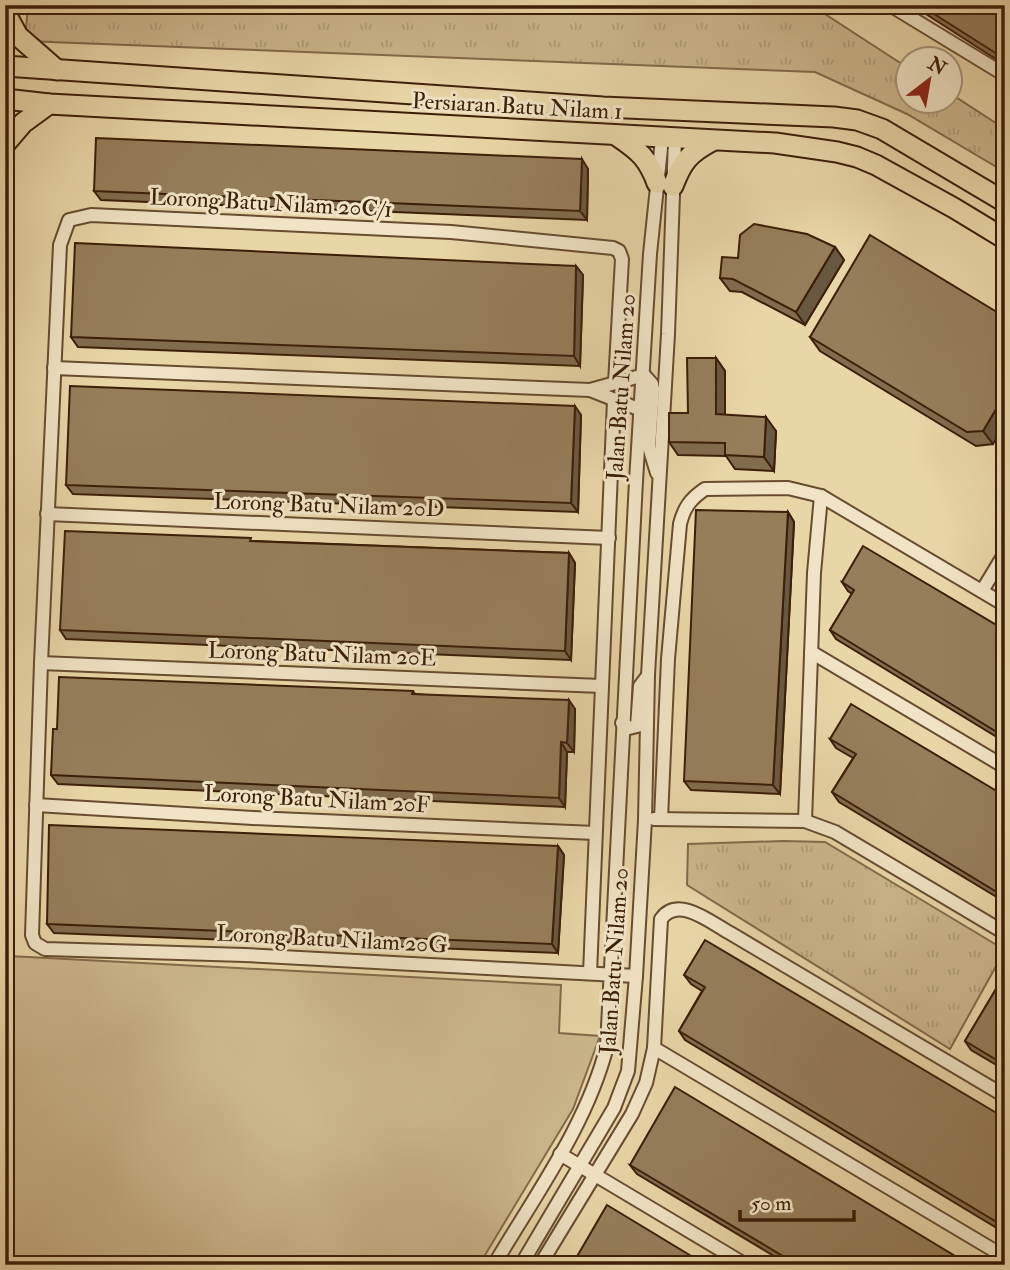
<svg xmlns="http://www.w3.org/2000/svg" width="1010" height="1270" font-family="'IM FELL Double Pica',serif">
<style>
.green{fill:#ccb78c;stroke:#846a4a;stroke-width:2}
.park{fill:url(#park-tufts);stroke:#846a4a;stroke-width:2}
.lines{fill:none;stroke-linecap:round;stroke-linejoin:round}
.minor-casing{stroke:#674c30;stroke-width:16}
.primary-casing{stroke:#3c1e09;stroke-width:23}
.minor{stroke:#f1e4c6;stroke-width:12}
.primary{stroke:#e9d6a7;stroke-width:19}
.wall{fill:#816c4e;stroke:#3c1e09;stroke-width:2}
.shaded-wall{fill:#695840;stroke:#3c1e09;stroke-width:2}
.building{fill:#967e5b;stroke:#3c1e09;stroke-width:2}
.labels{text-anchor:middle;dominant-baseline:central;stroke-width:6;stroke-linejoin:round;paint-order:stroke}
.street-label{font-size:23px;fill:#3c1e09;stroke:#f1e4c6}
</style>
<defs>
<pattern id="park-tufts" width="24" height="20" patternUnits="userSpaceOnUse" patternTransform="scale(1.75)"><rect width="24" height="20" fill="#ccb78c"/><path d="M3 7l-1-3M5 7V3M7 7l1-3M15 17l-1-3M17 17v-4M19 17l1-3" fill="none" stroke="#b09d77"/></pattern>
</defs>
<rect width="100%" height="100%" fill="#e9d6a7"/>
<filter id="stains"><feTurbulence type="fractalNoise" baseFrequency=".00286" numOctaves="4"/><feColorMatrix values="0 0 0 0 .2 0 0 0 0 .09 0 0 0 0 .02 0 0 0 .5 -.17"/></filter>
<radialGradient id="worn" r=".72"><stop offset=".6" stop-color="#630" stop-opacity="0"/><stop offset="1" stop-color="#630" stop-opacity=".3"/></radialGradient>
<path class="green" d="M9 956 561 985 559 1033 600 1036 573 1109 479 1265H5V1061Z"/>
<g class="park">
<path d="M28 5H811L908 68V102H950L951 94 1005 129V172L907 114 815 72 25 41Z"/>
<path d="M783 841 825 842 1005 950 950 1049 687 885 688 844Z"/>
</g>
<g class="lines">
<g class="minor-casing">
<g id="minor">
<path d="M890 5 1005 75"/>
<path d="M54 368 590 390 644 375 652 384 653 389 649 447 657 473"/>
<path d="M615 383 622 259 619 251 613 248 451 232 91 215 69 220 60 245 41 663 32 935 35 943 45 949 245 955 636 976"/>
<path d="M590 390 641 410"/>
<path d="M47 514 609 538"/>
<path d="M982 591 1005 553"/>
<path d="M811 652 1005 767"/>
<path d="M41 663 601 686"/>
<path d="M622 723 629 728 637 726 640 686 646 678"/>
<path d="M36 805 253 818 595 833"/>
<path d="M654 819 805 821 835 832 1005 933"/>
<path d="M661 819 668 659 680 524C684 508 690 499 705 489L788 488 821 496 1005 605"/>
<path d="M805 821 814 573 821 496"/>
<path d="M590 973 614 400"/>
<path d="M654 1048 1005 1257"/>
<path d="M560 1154 746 1265"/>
<path d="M494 1265C535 1195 587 1125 607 1046L636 481 650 254 662 139"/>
<path d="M521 1265 614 1108 628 1071 636 976 645 820 648 675 668 334 675 139"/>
<path d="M540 1265 632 1114 646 1083 654 1048 661 919C678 895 710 922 730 933L1005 1096"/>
</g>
</g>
<g class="primary-casing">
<g id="primary">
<path d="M5 12 18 36 57 70"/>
<path d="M5 66 603 107 834 117 857 120 882 129 1005 202"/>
<path d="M5 99 49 104 775 143 837 152 857 157 876 165 954 208 1005 239"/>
<path d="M617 136C639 151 648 158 657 183"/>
<path d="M5 144 23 123 49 104"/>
<path d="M673 186C682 162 689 153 712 141"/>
</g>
</g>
<use href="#minor" class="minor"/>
<use href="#primary" class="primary"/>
</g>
<g class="wall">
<path d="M912 5H1005V65Z"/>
<path d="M588 169 587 220 101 200 94 191Z"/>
<path d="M835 247 844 260 805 325 742 292 730 291 720 278 738 258Z"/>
<path d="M576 266 583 275 580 366 78 347 71 337Z"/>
<path d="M1005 317 993 444 976 446 820 351 810 337Z"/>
<path d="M716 358 725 371V415L776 431 774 471 735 469 726 456 678 455 669 442 688 413Z"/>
<path d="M581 415 578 512 73 494 66 485Z"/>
<path d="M788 512 794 522 780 794 691 790 684 781Z"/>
<path d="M253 541 569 553 575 563 571 660 66 639 60 630Z"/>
<path d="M842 582 1001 631 1005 633V742L836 639 830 630 852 594 848 591Z"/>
<path d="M413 691 415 694 575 709 574 752H567L565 807 58 784 51 775 57 729Z"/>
<path d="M830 739 1005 796V902L839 802 832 792 853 758 836 748Z"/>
<path d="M558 846 564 855 558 953 54 933 47 924Z"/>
<path d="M1005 974V1070L971 1050 965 1041Z"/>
<path d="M684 975 1005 1118V1233L685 1040 679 1031 702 991 691 984Z"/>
<path d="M630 1165 970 1265H789L637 1174Z"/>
</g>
<g class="shaded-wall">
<path d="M582 159 588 169 587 220 580 211Z"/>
<path d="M835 247 844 260 805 325 796 312Z"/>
<path d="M576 266 583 275 580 366 574 356Z"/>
<path d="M716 358 725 371V428L716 414Z"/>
<path d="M1005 394V424L993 444 983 431Z"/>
<path d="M575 406 581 415 578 512 571 503Z"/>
<path d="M766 417 776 431 774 471 764 457Z"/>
<path d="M788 512 794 522 780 794 773 785Z"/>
<path d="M569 553 575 563 571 660 565 651Z"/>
<path d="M569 700 575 709 574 752 567 743Z"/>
<path d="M561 742 567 752 565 807 559 798Z"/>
<path d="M558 846 564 855 558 953 552 944Z"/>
</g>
<g class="building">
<path d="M920 5H1005V59Z"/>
<path d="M96 138 582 159 580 211 94 191Z"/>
<path d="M754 224 807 234 835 247 796 312 733 279 720 278 722 257 738 258 740 235Z"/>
<path d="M870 235 1005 317V394L983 431 967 432 810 337Z"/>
<path d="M75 243 576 266 574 356 71 337Z"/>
<path d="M687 358H716V414L766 417 764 457 725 455V443L669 442V413H688Z"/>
<path d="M70 386 575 406 571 503 66 485Z"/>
<path d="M696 510 788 512 773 785 684 781Z"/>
<path d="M65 531 251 538 250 541 569 553 565 651 60 630Z"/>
<path d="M863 546 998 626 997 628 1005 633V737L830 630 854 590 842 582Z"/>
<path d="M59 677 413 691 412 694 569 700 567 743 561 742 559 798 51 775 53 729H57Z"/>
<path d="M851 704 1005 796V897L832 792 856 754 830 739Z"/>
<path d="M49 825 558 846 552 944 47 924Z"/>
<path d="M705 940 1005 1118V1227L679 1031 705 987 684 975Z"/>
<path d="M1005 974V1065L965 1041Z"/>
<path d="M675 1087 970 1265H798L630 1165Z"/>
<path d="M607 1205 706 1265H572Z"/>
</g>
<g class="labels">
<g class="street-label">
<text transform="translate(517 106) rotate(3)">Persiaran Batu Nilam 1</text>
<text transform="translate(271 203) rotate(3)">Lorong Batu Nilam 20C/1</text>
<text transform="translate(621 387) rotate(-86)">Jalan Batu Nilam 20</text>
<text transform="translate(329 505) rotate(2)">Lorong Batu Nilam 20D</text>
<text transform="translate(322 654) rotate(2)">Lorong Batu Nilam 20E</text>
<text transform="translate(317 799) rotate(3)">Lorong Batu Nilam 20F</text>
<text transform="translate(332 939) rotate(3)">Lorong Batu Nilam 20G</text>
<text transform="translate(614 961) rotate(-86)">Jalan Batu Nilam 20</text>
</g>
</g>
<rect width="1010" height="1270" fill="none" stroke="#e9d6a7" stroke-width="28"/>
<rect x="7" y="7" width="996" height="1256" fill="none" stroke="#3c1e09" stroke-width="3.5"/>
<rect x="14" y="14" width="982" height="1242" fill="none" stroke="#3c1e09" stroke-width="2"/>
<g transform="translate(929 80) rotate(31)"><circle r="33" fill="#f1e4c6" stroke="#a9957a" stroke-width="2"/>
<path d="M0-5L12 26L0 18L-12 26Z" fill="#8f2418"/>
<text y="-10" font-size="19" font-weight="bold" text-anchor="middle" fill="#3c1e09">N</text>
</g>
<path d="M740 1210v10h114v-10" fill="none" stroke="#3c1e09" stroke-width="3.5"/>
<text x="751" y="1210" font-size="21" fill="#3c1e09" stroke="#f1e4c6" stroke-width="5" paint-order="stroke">50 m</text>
<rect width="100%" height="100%" filter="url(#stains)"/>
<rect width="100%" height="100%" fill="url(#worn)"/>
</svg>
